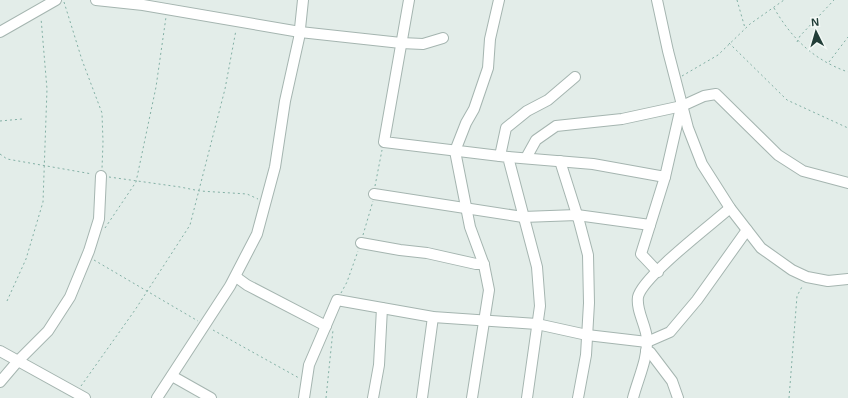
<svg xmlns="http://www.w3.org/2000/svg" width="848" height="398" font-family="Arial,sans-serif">
<style>
.lines{fill:none;stroke-linecap:round;stroke-linejoin:round}
.minor-casing{stroke:#a5b5b0;stroke-width:12}
.path{stroke:#83b0a5;stroke-width:1;stroke-dasharray:2 3;stroke-linecap:butt}
.minor{stroke:#fff;stroke-width:10}
</style>
<rect width="100%" height="100%" fill="#e3ede9"/>
<g class="lines">
<g class="minor-casing">
<g id="minor">
<path d="M96 0 143 5 300 32 401 43 423 44 443 38"/>
<path d="M409 0 384 142 508 157 537 267 540 306 527 398"/>
<path d="M657 0 668 51 688 128 702 164 730 208 761 248 792 270 807 277 828 281 848 279"/>
<path d="M0 32 56 0"/>
<path d="M500 156 506 128 527 111 548 100 575 77"/>
<path d="M508 157 593 164 665 177 681 107"/>
<path d="M526 158 536 140 556 126 622 119 682 106 704 96 716 94 778 155 803 171 848 183"/>
<path d="M560 161 579 221 588 255 589 303 586 355 578 398"/>
<path d="M374 194 523 217 577 215 650 225"/>
<path d="M361 243 400 250 427 253 476 264H484"/>
<path d="M658 272 641 254 665 177"/>
<path d="M236 277 247 285 326 326"/>
<path d="M0 351 85 398"/>
<path d="M646 351 650 352 672 381 678 398"/>
<path d="M172 376 211 398"/>
<path d="M0 382 17 362 48 331 70 297 89 251 99 219 101 176"/>
<path d="M157 398 230 286 257 234 275 167 285 101 299 38 303 0"/>
<path d="M304 398 309 365 337 300 433 317 537 324 587 335 647 342 670 332 697 300 747 230"/>
<path d="M373 398 379 365 382 308"/>
<path d="M422 398 433 317"/>
<path d="M472 398 489 290 484 265 470 227 455 151 466 123 474 109 488 68 490 39 499 0"/>
<path d="M633 398C638 379 648 358 647 339 646 325 636 311 638 297 642 277 712 224 730 208"/>
</g>
</g>
<g class="path">
<path d="M737 0 745 28"/>
<path d="M64 2 82 60 102 113 103 142 102 169"/>
<path d="M774 8C792 39 814 60 848 72"/>
<path d="M797 42 800 36 834 0"/>
<path d="M729 43 787 100 848 128"/>
<path d="M829 62 848 37"/>
<path d="M682 76 718 55 750 24 784 0"/>
<path d="M0 121 22 119"/>
<path d="M0 154 7 159 92 174"/>
<path d="M109 177 180 187 200 191 247 194 258 199"/>
<path d="M375 186 382 150"/>
<path d="M105 228 136 182 156 87 166 17"/>
<path d="M363 235 373 201"/>
<path d="M94 260 198 321"/>
<path d="M341 293 347 282 358 251"/>
<path d="M7 301 26 259 43 202 47 89 41 18"/>
<path d="M213 330 299 378"/>
<path d="M81 386 135 310 190 225 225 89 236 30"/>
<path d="M326 398 333 330"/>
<path d="M789 398 797 296 803 285"/>
</g>
<use href="#minor" class="minor"/>
</g>
<g transform="translate(816 32) rotate(355)" stroke="#f3f9f6" stroke-width="3" paint-order="stroke">
<path d="M0-3L7 15L0 10L-7 15Z" fill="#223e38"/>
<text y="-6" font-size="11" font-weight="bold" text-anchor="middle" fill="#223e38">N</text>
</g>
</svg>
